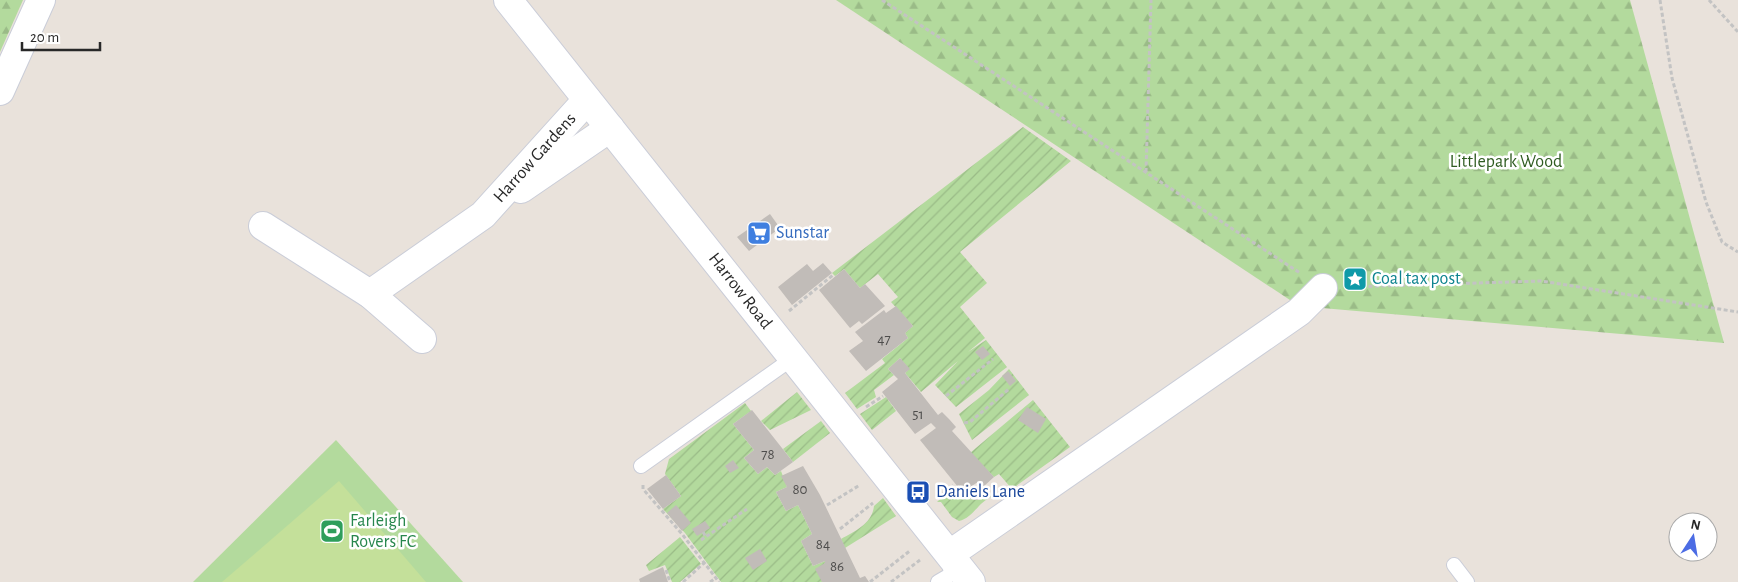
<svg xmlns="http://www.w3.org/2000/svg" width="1738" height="582" font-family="'Alegreya Sans',sans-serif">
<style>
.forest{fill:url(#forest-firs)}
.park{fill:#b3da9d}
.garden{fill:url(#garden-furrows)}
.pitch{fill:#c4e09a}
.building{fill:#c1bcb8}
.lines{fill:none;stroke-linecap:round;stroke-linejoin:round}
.lane-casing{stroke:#cacdd8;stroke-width:16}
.street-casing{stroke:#cacdd8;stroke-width:30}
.secondary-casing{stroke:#cacdd8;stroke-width:30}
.path{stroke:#c3c3c3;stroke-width:3;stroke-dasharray:4 2.5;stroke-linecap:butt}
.lane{stroke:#fff;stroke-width:14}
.street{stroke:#fff;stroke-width:28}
.secondary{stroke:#fff;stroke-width:28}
.labels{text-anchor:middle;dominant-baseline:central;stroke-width:5;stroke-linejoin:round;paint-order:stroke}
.number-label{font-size:15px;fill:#4e4d4c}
.street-label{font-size:18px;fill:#282828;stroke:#fff}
.park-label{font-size:18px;fill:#2f5c21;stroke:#fff}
.shop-label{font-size:18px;fill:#366cbe;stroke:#fff;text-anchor:start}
.culture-label{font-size:18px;fill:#0d838f;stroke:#fff;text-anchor:start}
.transit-label{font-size:18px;fill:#164399;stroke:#fff;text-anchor:start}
.leisure-label{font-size:18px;fill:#27864d;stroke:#fff;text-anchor:start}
</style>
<defs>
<pattern id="forest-firs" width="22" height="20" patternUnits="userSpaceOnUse" patternTransform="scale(1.25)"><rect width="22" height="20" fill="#b3da9d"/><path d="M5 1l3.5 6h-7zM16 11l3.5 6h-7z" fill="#9abb87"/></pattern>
<pattern id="garden-furrows" width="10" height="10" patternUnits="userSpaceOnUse" patternTransform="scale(1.25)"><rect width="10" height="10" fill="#b3da9d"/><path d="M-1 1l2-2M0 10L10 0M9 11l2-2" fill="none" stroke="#9abb87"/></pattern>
</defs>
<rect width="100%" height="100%" fill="#e9e2db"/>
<g class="forest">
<path d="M0 0H23L0 52Z"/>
<path d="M836 0H1630L1724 343 1299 306Z"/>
</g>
<path class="park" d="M336 440 463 582H193Z"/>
<g class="garden">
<path d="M1023 127 1071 161 960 252 987 283 960 307 985 338 968 352 986 340 1007 367 956 407 935 385 958 361 921 392 905 373 909 369 900 358 888 369 894 375 874 390 876 397 857 409 845 393 885 363 882 359 908 338 905 333 913 326 891 302 898 297 878 274 860 288 844 269 835 276 832 273Z"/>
<path d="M1009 369 1029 395 972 440 959 414 989 390Z"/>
<path d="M797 392 811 410 770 430 761 421Z"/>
<path d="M886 397 896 411 872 430 860 414Z"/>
<path d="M1033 400 1070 447 1012 489 999 474 994 477 970 453Z"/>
<path d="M745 403 751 411 733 424 754 450 744 458 758 474 767 467 775 475 781 471 787 487 776 492 786 511 798 505 812 534 801 541 813 566 825 561 822 582H721L685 533 663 509 681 496 665 474 669 459Z"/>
<path d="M821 421 830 433 793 462 783 449Z"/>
<path d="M950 490 968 499 977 500 993 496C979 501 973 518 959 521L952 517 941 502H937Z"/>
<path d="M883 498 896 516 845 548 841 539C855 531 872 524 874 506Z"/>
<path d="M680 537 701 564 680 582H672L665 565 649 571 646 565Z"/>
</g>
<path class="pitch" d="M339 481 426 582H222Z"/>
<g class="building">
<path d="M770 214 780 228 749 251 737 237Z"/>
<path d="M823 263 832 273 792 305 778 287 807 264 813 271Z"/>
<path d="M844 269 860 288 865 284 885 306 862 324 859 321 850 328 819 290Z"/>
<path d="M896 306 913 326 905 333 908 338 866 371 849 351 863 341 855 332 884 310 886 313Z"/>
<path d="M983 346 990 354 982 360 975 352Z"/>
<path d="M900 358 910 369 905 373 938 415 942 412 949 419 956 427 952 431 994 477 983 487 978 482 962 492 920 440 936 428 931 423 915 434 882 392 898 379 888 369Z"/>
<path d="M1008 371 1016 381 1010 386 1002 376Z"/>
<path d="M1027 407 1046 419 1038 433 1018 420Z"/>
<path d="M752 410 793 462 775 475 767 467 758 474 744 458 754 450 733 424Z"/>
<path d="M733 460 739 468 730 473 725 466Z"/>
<path d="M803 466 820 495 860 578 865 576 869 582H822L815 569 825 563V561L813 566 801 541 812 534 798 505 786 511 776 492 787 487 781 476Z"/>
<path d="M666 475 681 496 663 509 647 489Z"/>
<path d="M676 505 691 523 682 531 667 513Z"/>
<path d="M705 521 710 528 697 536 692 529Z"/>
<path d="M760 549 767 561 753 570 745 558Z"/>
<path d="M663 567 668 582H640L639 579Z"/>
</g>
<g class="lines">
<g class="lane-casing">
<g id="lane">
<path d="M641 466 793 358"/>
<path d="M1454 565 1467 582"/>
<path d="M938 582 950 575 951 560"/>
</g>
</g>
<g class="street-casing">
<g id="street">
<path d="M508 0 971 582"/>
<path d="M521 189 610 128"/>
<path d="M263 226 370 294 422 339"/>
<path d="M370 294 483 215 587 100"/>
<path d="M950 554 1299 312 1323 288"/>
</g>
</g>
<g class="secondary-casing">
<path id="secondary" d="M0 91 41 0"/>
</g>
<g class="path">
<path d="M882 0 1300 273"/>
<path d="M1660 0 1672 78 1706 202 1722 242 1738 252"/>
<path d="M1709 0 1738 32"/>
<path d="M1146 172 1151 0"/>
<path d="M1349 287 1541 281 1738 312"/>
<path d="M789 311 833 275"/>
<path d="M946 396 993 359"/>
<path d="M866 407 883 396"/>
<path d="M964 423 970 422 1009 389"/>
<path d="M643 485V489L682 534 719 582"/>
<path d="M951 487C961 494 972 502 983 496"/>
<path d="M938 498 953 485"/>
<path d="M827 505 860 485"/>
<path d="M840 529 873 503"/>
<path d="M703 532 706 537"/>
<path d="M701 540 747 509"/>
<path d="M666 570 670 582"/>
<path d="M683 582 704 563"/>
<path d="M710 582 716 578"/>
<path d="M870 582 911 550"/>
<path d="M891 582 920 560"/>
</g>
<use href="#lane" class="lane"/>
<use href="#street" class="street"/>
<use href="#secondary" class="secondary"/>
</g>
<defs>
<g id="supermarket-square" transform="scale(1.25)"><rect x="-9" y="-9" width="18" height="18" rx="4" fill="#3f7fe0" stroke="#fff"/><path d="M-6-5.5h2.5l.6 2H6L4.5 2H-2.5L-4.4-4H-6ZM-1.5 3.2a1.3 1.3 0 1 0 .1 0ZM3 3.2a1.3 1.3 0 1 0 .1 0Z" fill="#fff"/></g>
<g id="sight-square" transform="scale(1.25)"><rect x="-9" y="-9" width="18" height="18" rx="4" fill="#0f9aa8" stroke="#fff"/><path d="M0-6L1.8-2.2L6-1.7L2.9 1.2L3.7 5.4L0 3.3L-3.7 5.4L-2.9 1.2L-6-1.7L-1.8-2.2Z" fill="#fff"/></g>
<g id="bus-square" transform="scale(1.25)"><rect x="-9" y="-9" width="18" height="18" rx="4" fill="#1a4fb4" stroke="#fff"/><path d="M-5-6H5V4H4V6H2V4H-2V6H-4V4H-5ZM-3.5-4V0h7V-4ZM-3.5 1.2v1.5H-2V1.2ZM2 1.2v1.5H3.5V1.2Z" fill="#fff"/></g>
<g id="stadium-square" transform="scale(1.25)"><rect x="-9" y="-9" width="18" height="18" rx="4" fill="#2e9e5b" stroke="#fff"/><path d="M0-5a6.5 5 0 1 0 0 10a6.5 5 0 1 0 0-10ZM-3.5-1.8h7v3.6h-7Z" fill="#fff"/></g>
</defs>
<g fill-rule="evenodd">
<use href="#supermarket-square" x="759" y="233"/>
<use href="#sight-square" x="1355" y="279"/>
<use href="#bus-square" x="918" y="492"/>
<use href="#stadium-square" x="332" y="531"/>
</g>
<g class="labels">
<g class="number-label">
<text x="884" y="339">47</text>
<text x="918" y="414">51</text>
<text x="768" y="454">78</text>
<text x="800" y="489">80</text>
<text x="823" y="544">84</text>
<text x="837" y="566">86</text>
</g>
<g class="street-label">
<text transform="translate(535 158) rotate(-48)">Harrow Gardens</text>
<text transform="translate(740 291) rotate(52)">Harrow Road</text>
</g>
<g class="park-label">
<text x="1506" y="162">Littlepark Wood</text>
</g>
<g class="shop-label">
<text x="776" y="233">Sunstar</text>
</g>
<g class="culture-label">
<text x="1372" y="279">Coal tax post</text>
</g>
<g class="transit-label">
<text x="936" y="492">Daniels Lane</text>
</g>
<g class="leisure-label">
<text x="350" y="521">Farleigh<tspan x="350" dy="21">Rovers FC</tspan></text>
</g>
</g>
<g transform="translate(1693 537) rotate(12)"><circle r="24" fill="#ffffff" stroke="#a9a9a9"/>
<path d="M0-4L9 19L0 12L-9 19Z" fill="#4c6ce4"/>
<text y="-8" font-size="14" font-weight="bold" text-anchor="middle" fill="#282828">N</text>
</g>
<path d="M22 42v8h78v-8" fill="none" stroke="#282828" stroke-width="2.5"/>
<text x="30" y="42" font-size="15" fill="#282828" stroke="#ffffff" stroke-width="4" paint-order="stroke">20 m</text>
</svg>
